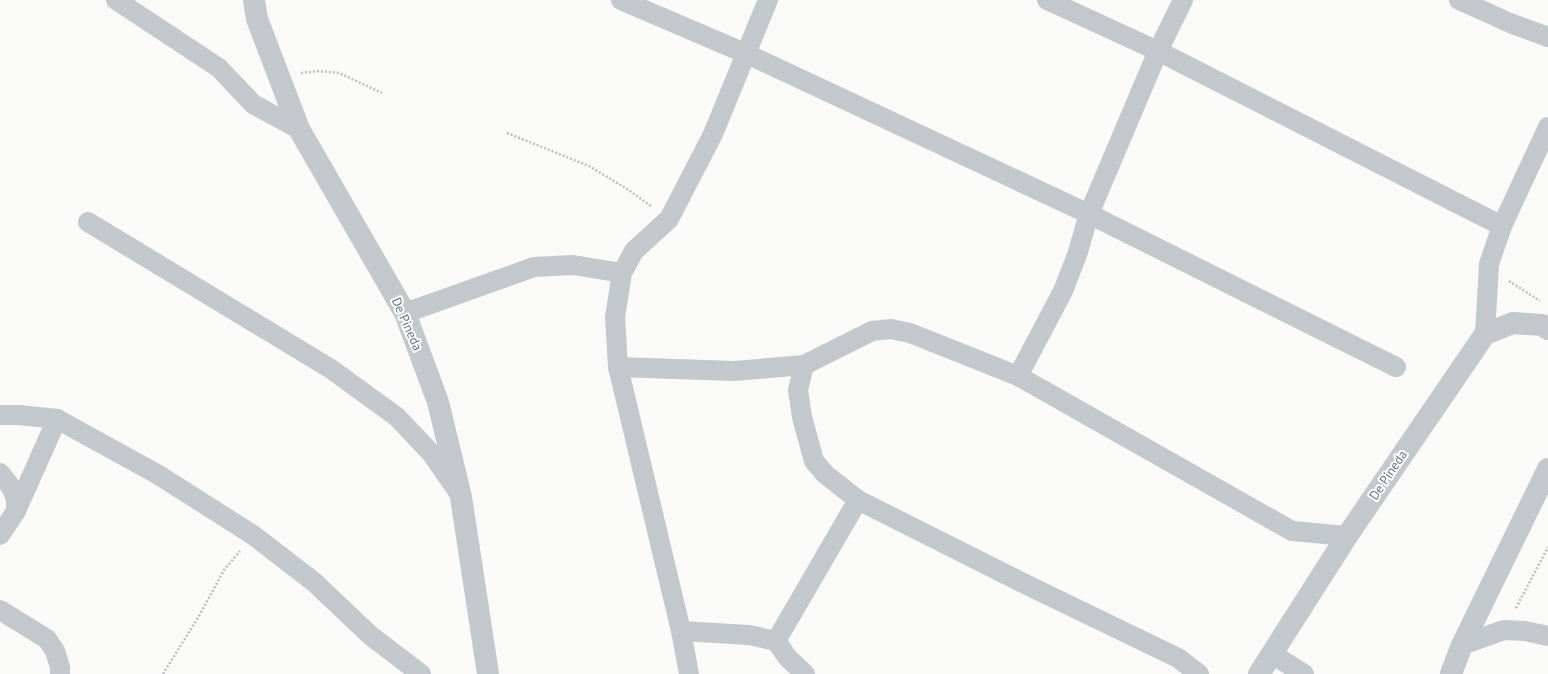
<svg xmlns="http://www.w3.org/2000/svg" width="1548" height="674" font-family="'PT Sans',sans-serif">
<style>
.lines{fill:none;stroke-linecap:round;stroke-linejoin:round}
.path{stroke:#bbbfc2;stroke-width:2.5;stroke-dasharray:2 2;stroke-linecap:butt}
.minor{stroke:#c3c8cc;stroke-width:20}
.tertiary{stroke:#c3c8cc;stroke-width:22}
.labels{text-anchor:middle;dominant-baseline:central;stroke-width:4;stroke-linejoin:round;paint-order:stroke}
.street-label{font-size:13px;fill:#657683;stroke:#fff}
</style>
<rect width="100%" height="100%" fill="#fafaf8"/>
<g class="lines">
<g class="path">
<path d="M301 73 319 71 339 73 382 93"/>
<path d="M507 133 589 166 627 189 651 206"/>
<path d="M1509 281 1540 301"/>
<path d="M1516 608 1548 547"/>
<path d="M163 674 199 616 224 570 240 551"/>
</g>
<g class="minor">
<path d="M116 0 219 68 253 104 299 129"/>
<path d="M621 0 747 54 1089 214 1396 367"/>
<path d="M1047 0 1158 51 1502 226"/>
<path d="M1459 0 1510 23 1548 37"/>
<path d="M88 222 331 369 397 417 432 454 459 493"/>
<path d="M405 313 534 267 573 265 622 273"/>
<path d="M1485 334 1489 264 1502 226 1548 127"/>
<path d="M804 365 798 390 802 417 814 461 825 474 858 500 1023 583 1178 658 1199 674"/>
<path d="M618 367 734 371 804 365 872 331 891 329 910 333 1018 376 1292 531 1347 536"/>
<path d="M1018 376 1063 291 1077 255 1089 214 1158 51 1183 0"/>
<path d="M0 415H19L57 419 157 474 253 535 314 582 371 636 421 674"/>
<path d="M0 473 11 487 16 499V511"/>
<path d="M0 535 16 511 57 419"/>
<path d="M0 610 47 639 55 651 60 667V674"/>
<path d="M681 631 749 635 776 641 788 658 805 674"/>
<path d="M776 641 858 500"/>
<path d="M1462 645 1504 630 1525 631 1548 636"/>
<path d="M1272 654 1304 674"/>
<path d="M689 674 681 631 618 367 615 317 622 273 634 251 669 219 713 134 768 0"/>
</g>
<g class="tertiary">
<path d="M254 0 257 19 299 129 405 313 438 402 461 497 488 674"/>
<path d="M1259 674 1347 536 1485 334 1513 323 1542 325 1548 329"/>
<path d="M1451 674 1462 645 1548 469"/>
</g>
</g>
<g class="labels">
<g class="street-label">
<text transform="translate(407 324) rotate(66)">De Pineda</text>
<text transform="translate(1388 475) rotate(-56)">De Pineda</text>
</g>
</g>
</svg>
